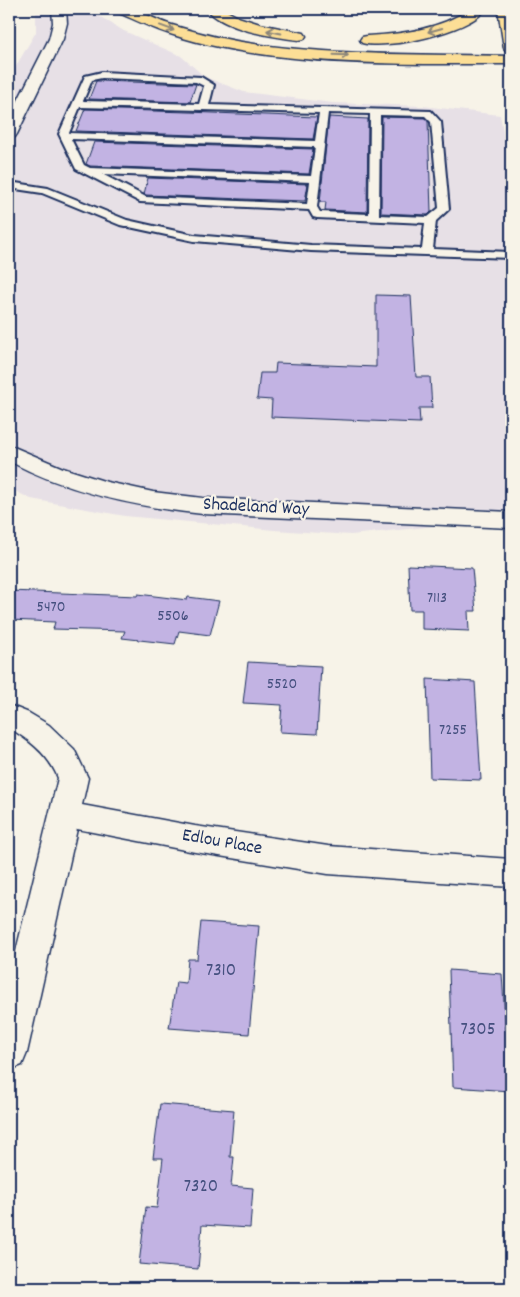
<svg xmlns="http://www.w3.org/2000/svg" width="520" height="1297" font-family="Dekko,sans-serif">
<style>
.built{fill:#e7e0e6}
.building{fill:#c2b3e3;stroke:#1b2f5e}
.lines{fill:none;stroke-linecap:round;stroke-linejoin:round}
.service-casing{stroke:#1b2f5e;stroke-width:4}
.minor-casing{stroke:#1b2f5e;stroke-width:3}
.primary-casing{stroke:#1b2f5e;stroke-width:3}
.motorway-casing{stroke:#1b2f5e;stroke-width:3}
.service{fill:#f7f3e8;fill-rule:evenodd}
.minor{fill:#f7f3e8;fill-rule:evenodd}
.primary{fill:#fcde96;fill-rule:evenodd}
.motorway{fill:#fcde96;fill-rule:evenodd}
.oneway{stroke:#8c867a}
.labels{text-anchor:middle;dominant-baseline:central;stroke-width:4.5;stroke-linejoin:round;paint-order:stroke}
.number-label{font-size:16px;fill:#45507f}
.street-label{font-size:19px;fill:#1b2f5e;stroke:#f7f3e8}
.near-number-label{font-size:19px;fill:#45507f}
</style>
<rect width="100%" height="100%" fill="#f7f3e8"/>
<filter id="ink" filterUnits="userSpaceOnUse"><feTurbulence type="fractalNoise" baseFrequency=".02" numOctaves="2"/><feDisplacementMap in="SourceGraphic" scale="10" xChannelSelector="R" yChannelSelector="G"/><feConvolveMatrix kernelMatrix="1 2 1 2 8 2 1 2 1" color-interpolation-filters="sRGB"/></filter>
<g filter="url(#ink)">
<path class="built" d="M36 9H87L124 31 181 56 205 77 244 92 333 103 422 106 500 115 511 174V518L351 535 274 530 125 516 31 499 9 488V78L36 32Z"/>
<g class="building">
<path d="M96 81H98L196 84 190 102 89 99Z"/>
<path d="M85 109 188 112 317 117 313 139 76 131Z"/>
<path d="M329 117 368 119 367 212 325 210 326 202H320Z"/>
<path d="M382 117 425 118 428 121 431 212 428 215 381 213Z"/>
<path d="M94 142 313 149 309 174 90 166 86 164Z"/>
<path d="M148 178 308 184 305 201 242 199 146 195 144 194Z"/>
<path d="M376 295 411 296 416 377H430L432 408H419L420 423 271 417 272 400 257 399 260 373H275L276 363 376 367Z"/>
<path d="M408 565 472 568 476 611H468L469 631 422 629V610H410Z"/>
<path d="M9 591 137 596 138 594 187 600 188 597 219 601 210 635 179 631 175 644 122 638 125 631 53 629 55 622 9 620Z"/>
<path d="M248 662 321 666 317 734 280 732 282 705 243 703Z"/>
<path d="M427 679 475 682 481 780 430 778Z"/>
<path d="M201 922 259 926 249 1034 169 1028 176 982 186 983 188 959H197Z"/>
<path d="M449 970 502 974 510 1091 453 1087Z"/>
<path d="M160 1104 234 1110 230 1157H234L231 1186 253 1188 250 1228 202 1225 198 1269 139 1264 146 1207 157 1208 163 1158H153Z"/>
</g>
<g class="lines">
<g class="service-casing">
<path id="service" d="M102 72 201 77 214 85 209 105 431 111 441 122 449 209 436 221 433 249 511 252V258L311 251 194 241 120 225 42 193 9 188V182L48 188 127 220 194 235 311 245 422 249 425 223 317 218 313 217 309 210 140 202 76 169 59 134 85 76ZM102 78 196 82 204 86 199 104 83 101 92 80ZM80 107 319 113 315 141 69 133ZM328 113 370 114 369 214 320 212 317 207ZM380 115 425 116 431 122 439 208 428 217 379 215ZM71 139 315 147 311 176 90 168 84 165ZM102 174 310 182 307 204 146 197Z"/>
</g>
<g class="minor-casing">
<g id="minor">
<path d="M52 9H66L67 23 63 39 17 134 15 137 9 139V118L49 39 53 23Z"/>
<path d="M9 445 63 468 107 482 153 492 203 498 511 512V528L203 514C136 507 69 493 9 461Z"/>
<path d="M9 705 29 713 49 725 74 749 88 778 82 805 195 826 328 846 511 859V887L328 874 195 852 77 829 27 1053 22 1065 9 1070V980L58 778C49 755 30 740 9 728Z"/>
</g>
</g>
<g class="primary-casing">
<path id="primary" d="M498 9H511V52L506 51 504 48Z"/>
</g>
<g class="motorway-casing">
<g id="motorway">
<path d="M115 9C140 7 150 19 172 25 201 34 231 41 261 45 344 56 428 54 511 56V64C403 64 261 68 159 30 145 25 131 18 117 12Z"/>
<path d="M207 9H223L238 17 260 24 304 33 306 36 304 39 299 40C275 37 223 30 207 9Z"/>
<path d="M470 9H486C469 32 388 50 362 43L360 40 362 37 367 36C404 34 439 29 470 9Z"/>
</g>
</g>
<use href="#service" class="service"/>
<use href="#minor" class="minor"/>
<use href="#primary" class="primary"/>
<use href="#motorway" class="motorway"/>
</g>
<defs><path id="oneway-shaft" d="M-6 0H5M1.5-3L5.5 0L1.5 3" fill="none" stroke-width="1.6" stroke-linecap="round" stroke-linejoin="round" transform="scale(1.25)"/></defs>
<g class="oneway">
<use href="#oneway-shaft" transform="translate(167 28) rotate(20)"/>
<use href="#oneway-shaft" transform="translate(435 30) rotate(164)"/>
<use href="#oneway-shaft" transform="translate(274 32) rotate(-168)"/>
<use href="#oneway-shaft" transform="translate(341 55) rotate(2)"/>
</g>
</g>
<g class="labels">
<g class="number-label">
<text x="437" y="598">7113</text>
<text x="51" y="607">5470</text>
<text x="173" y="616">5506</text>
<text x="282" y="684">5520</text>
<text x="453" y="730">7255</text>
</g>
<g class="street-label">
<text transform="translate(256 508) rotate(3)">Shadeland Way</text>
<text transform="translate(222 843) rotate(10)">Edlou Place</text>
</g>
<g class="near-number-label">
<text x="221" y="971">7310</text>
<text x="478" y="1030">7305</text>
<text x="201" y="1187">7320</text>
</g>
</g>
<rect width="520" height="1297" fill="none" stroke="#f7f3e8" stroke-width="30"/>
<rect x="15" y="15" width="490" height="1267" fill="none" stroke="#1b2f5e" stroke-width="2" filter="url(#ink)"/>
</svg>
